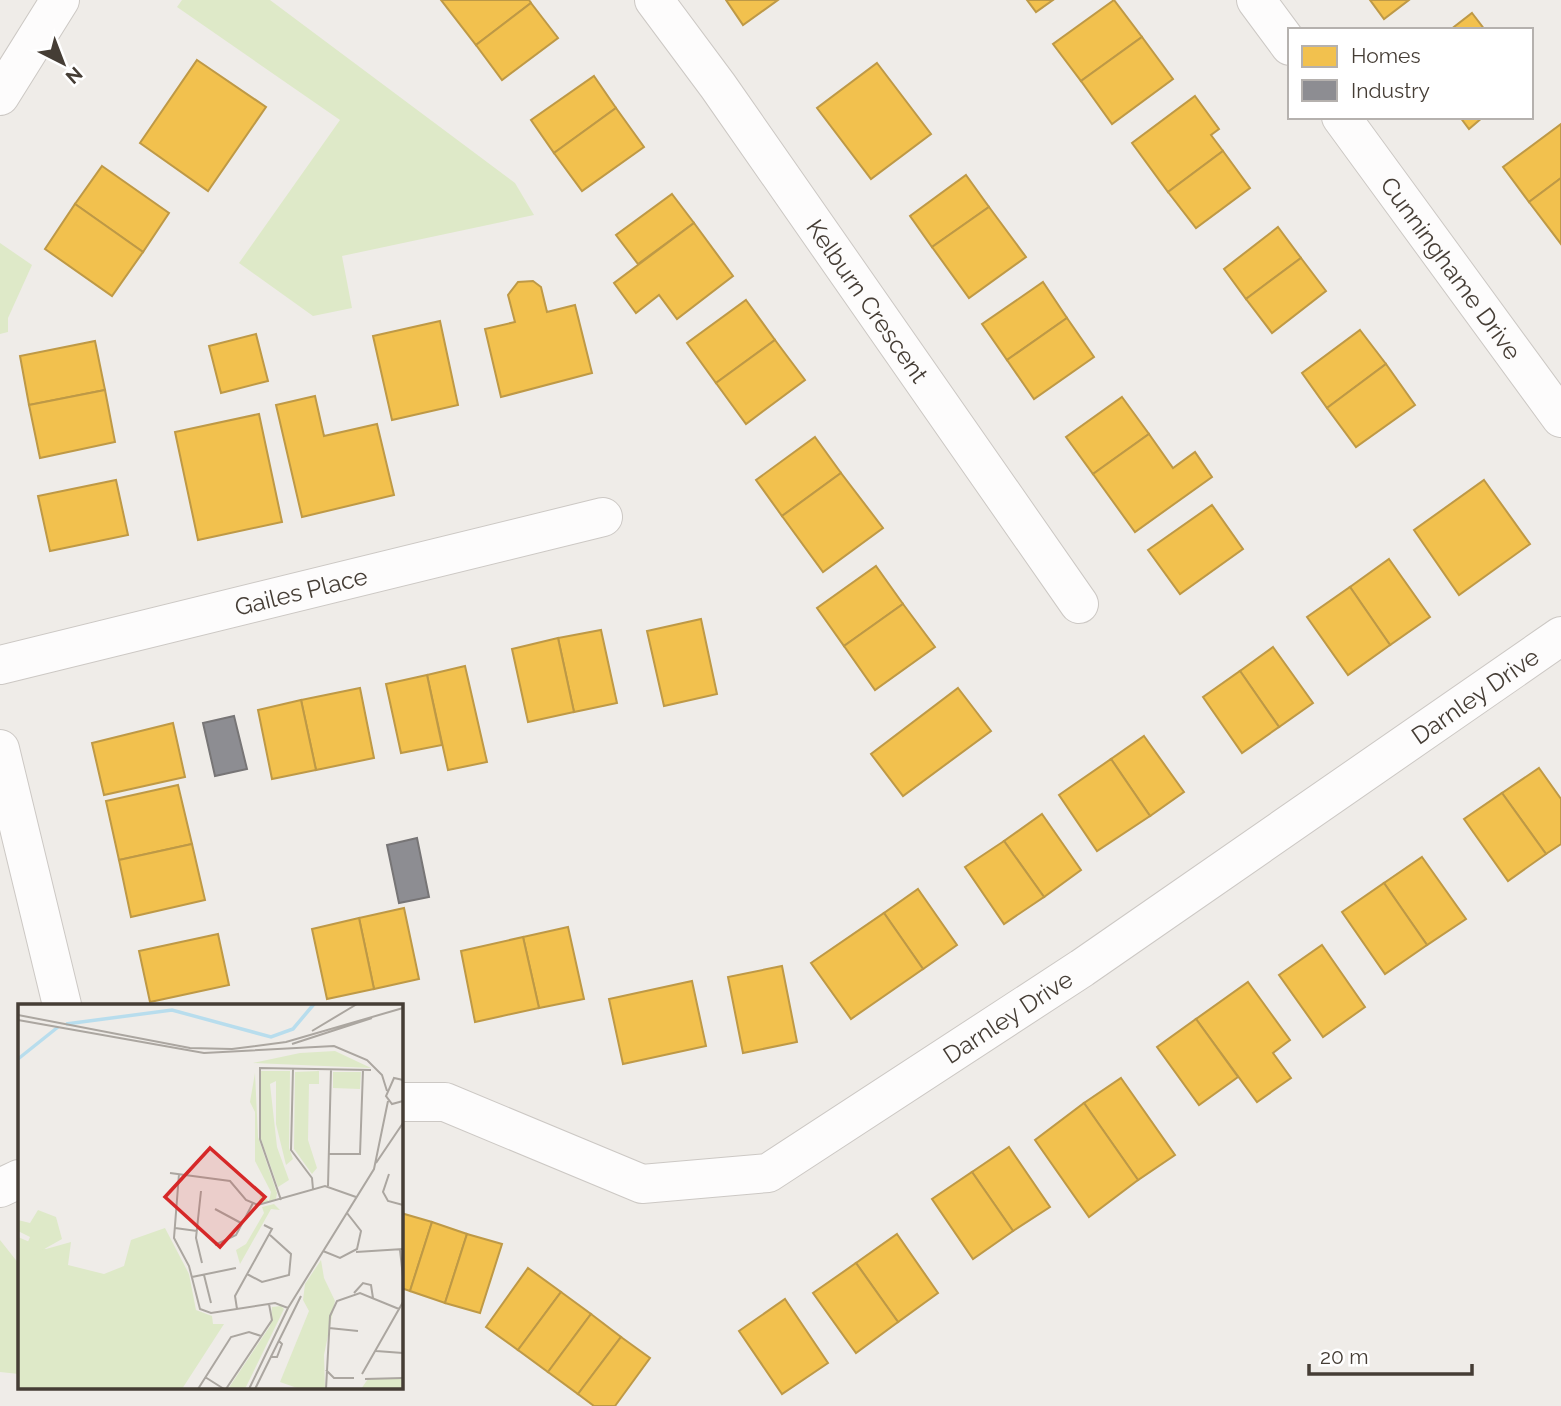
<svg xmlns="http://www.w3.org/2000/svg" width="1561" height="1406" font-family="Raleway,sans-serif">
<style>
.grass{fill:#dee9c8}
.homes{fill:#f2c14e;stroke:#be9946;stroke-width:2}
.industry{fill:#8d8d92;stroke:#777576;stroke-width:2}
.lines{fill:none;stroke-linecap:round;stroke-linejoin:round}
.minor-casing{stroke:#ccc8c4;stroke-width:40}
.minor{stroke:#fdfcfc;stroke-width:38}
.labels{text-anchor:middle;dominant-baseline:central;stroke-width:7;stroke-linejoin:round;paint-order:stroke}
.street-label{font-size:24px;fill:#453d35;stroke:#fff}
.inset-river{fill:none;stroke:#b8dded;stroke-width:3.5}
.inset-road{fill:none;stroke:#aba6a0;stroke-width:2}
.view{fill:#d62828;fill-opacity:0.15;stroke:#d62828;stroke-width:3.5}
.inset-edge{fill:none;stroke:#453d35;stroke-width:3.5}
</style>
<rect width="100%" height="100%" fill="#efece8"/>
<g class="grass">
<path d="M182 0H270L515 183 534 215 342 256 352 308 313 316 239 263 340 120 177 7Z"/>
<path d="M0 243 32 265 8 318V332L0 334Z"/>
<path d="M0 1240 19 1264V1374L0 1372Z"/>
</g>
<g class="homes">
<path d="M441 0H529L531 3 476 45Z"/>
<path d="M726 0H778L743 25Z"/>
<path d="M1027 0H1053L1036 12Z"/>
<path d="M1114 0 1142 37 1081 81 1053 44Z"/>
<path d="M1370 0H1409L1384 19Z"/>
<path d="M531 3 558 38 502 80 476 45Z"/>
<path d="M1472 13 1485 30H1450Z"/>
<path d="M1142 37 1173 79 1112 124 1081 81Z"/>
<path d="M197 60 266 107 208 191 140 143Z"/>
<path d="M877 63 931 134 871 179 817 108Z"/>
<path d="M594 76 616 108 554 153 531 120Z"/>
<path d="M1195 96 1219 129 1211 135 1223 151 1168 192 1132 143Z"/>
<path d="M616 108 644 147 582 191 554 153Z"/>
<path d="M1460 117H1483L1469 129Z"/>
<path d="M1561 124V178L1529 202 1503 167Z"/>
<path d="M1223 151 1250 188 1196 228 1168 192Z"/>
<path d="M102 166 169 213 143 252 75 204Z"/>
<path d="M966 175 989 207 932 247 910 216Z"/>
<path d="M1561 178V244L1529 202Z"/>
<path d="M672 194 694 223 638 264 616 235Z"/>
<path d="M75 204 143 252 112 296 45 249Z"/>
<path d="M989 207 1026 257 969 298 932 247Z"/>
<path d="M694 223 733 276 677 319 659 295 636 313 614 283Z"/>
<path d="M1278 227 1301 258 1246 299 1224 269Z"/>
<path d="M1301 258 1326 291 1272 333 1246 299Z"/>
<path d="M533 281 541 287 547 312 575 305 592 373 501 397 485 329 515 322 508 295 518 282Z"/>
<path d="M1043 282 1067 318 1007 360 982 324Z"/>
<path d="M746 300 775 340 716 383 687 343Z"/>
<path d="M1067 318 1094 357 1034 399 1007 360Z"/>
<path d="M440 321 458 405 392 420 373 336Z"/>
<path d="M1360 330 1386 364 1327 408 1302 373Z"/>
<path d="M256 334 268 381 221 393 209 346Z"/>
<path d="M775 340 805 380 746 424 716 383Z"/>
<path d="M95 341 105 390 29 405 20 356Z"/>
<path d="M1386 364 1415 405 1356 447 1327 408Z"/>
<path d="M105 390 115 442 40 458 29 405Z"/>
<path d="M315 396 324 436 377 424 394 495 302 517 276 405Z"/>
<path d="M1122 397 1149 434 1093 474 1066 437Z"/>
<path d="M259 414 282 522 198 540 175 432Z"/>
<path d="M1149 434 1173 468 1195 452 1212 477 1135 532 1093 474Z"/>
<path d="M815 437 841 473 782 516 756 480Z"/>
<path d="M841 473 883 528 823 572 782 516Z"/>
<path d="M116 480 128 535 50 551 38 496Z"/>
<path d="M1484 480 1530 544 1459 595 1414 530Z"/>
<path d="M1212 505 1243 549 1180 594 1148 550Z"/>
<path d="M1389 559 1430 617 1390 645 1350 587Z"/>
<path d="M876 566 903 604 844 646 817 608Z"/>
<path d="M1350 587 1390 645 1348 675 1307 617Z"/>
<path d="M903 604 935 647 875 690 844 646Z"/>
<path d="M701 619 717 694 664 706 647 631Z"/>
<path d="M601 630 617 703 574 712 558 638Z"/>
<path d="M558 638 574 712 528 722 512 649Z"/>
<path d="M1273 647 1313 703 1279 727 1240 671Z"/>
<path d="M465 666 487 762 448 770 427 675Z"/>
<path d="M1240 671 1279 727 1242 753 1203 697Z"/>
<path d="M427 675 442 745 401 753 386 684Z"/>
<path d="M360 688 374 758 316 770 301 700Z"/>
<path d="M958 688 991 731 903 796 871 754Z"/>
<path d="M301 700 316 770 272 779 258 710Z"/>
<path d="M173 723 185 777 104 795 92 743Z"/>
<path d="M1144 736 1184 792 1150 816 1111 759Z"/>
<path d="M1111 759 1150 816 1097 851 1059 795Z"/>
<path d="M1539 768 1561 799V844L1546 854 1502 793Z"/>
<path d="M178 785 192 844 119 860 106 801Z"/>
<path d="M1502 793 1546 854 1508 881 1464 819Z"/>
<path d="M1042 814 1081 870 1044 897 1004 841Z"/>
<path d="M1004 841 1044 897 1004 924 965 867Z"/>
<path d="M192 844 205 900 131 917 119 860Z"/>
<path d="M1422 857 1466 919 1427 945 1384 883Z"/>
<path d="M1384 883 1427 945 1385 974 1342 912Z"/>
<path d="M918 889 957 945 923 969 884 913Z"/>
<path d="M404 908 419 979 374 989 359 918Z"/>
<path d="M884 913 923 969 851 1019 811 963Z"/>
<path d="M359 918 374 989 327 999 312 929Z"/>
<path d="M568 927 584 999 539 1008 523 937Z"/>
<path d="M218 934 229 985 150 1002 139 951Z"/>
<path d="M523 937 539 1008 475 1022 461 951Z"/>
<path d="M1322 945 1365 1007 1323 1037 1279 975Z"/>
<path d="M782 966 797 1042 743 1053 728 977Z"/>
<path d="M692 981 706 1046 623 1064 609 999Z"/>
<path d="M1248 982 1290 1040 1273 1053 1291 1078 1257 1102 1196 1019Z"/>
<path d="M1196 1019 1238 1077 1199 1105 1157 1047Z"/>
<path d="M1121 1078 1175 1155 1138 1180 1084 1103Z"/>
<path d="M1084 1103 1138 1180 1089 1217 1035 1140Z"/>
<path d="M1009 1147 1050 1207 1013 1231 972 1172Z"/>
<path d="M972 1172 1013 1231 973 1259 932 1199Z"/>
<path d="M401 1213 432 1222 410 1291 401 1288Z"/>
<path d="M432 1222 467 1234 445 1303 410 1291Z"/>
<path d="M467 1234 502 1244 480 1313 445 1303Z"/>
<path d="M897 1234 938 1293 898 1322 856 1263Z"/>
<path d="M856 1263 898 1322 856 1353 813 1293Z"/>
<path d="M528 1268 561 1292 518 1350 486 1327Z"/>
<path d="M561 1292 591 1314 548 1372 518 1350Z"/>
<path d="M785 1299 828 1363 782 1394 739 1331Z"/>
<path d="M591 1314 621 1337 578 1394 548 1372Z"/>
<path d="M621 1337 650 1358 615 1406H594L578 1394Z"/>
</g>
<g class="industry">
<path d="M234 716 247 769 215 776 203 723Z"/>
<path d="M417 838 429 897 399 903 387 845Z"/>
</g>
<g class="lines">
<g class="minor-casing">
<g id="minor">
<path id="s1" d="M654 0 718 86 1079 604"/>
<path d="M1256 0 1290 46"/>
<path d="M0 96 60 0"/>
<path id="s2" d="M1341 117 1561 418"/>
<path id="s3" d="M0 665 603 517"/>
<path d="M0 749 62 1005"/>
<path id="s4" d="M401 1102H445L642 1184 768 1173 1082 968 1561 636"/>
<path d="M0 1188 19 1179"/>
</g>
</g>
<use href="#minor" class="minor"/>
</g>
<g class="labels">
<g class="street-label">
<text stroke="none"><textPath href="#s2" startOffset="187">Cunninghame Drive</textPath></text>
<text stroke="none"><textPath href="#s1" startOffset="369">Kelburn Crescent</textPath></text>
<text stroke="none"><textPath href="#s3" startOffset="310">Gailes Place</textPath></text>
<text stroke="none"><textPath href="#s4" startOffset="1237">Darnley Drive</textPath></text>
<text stroke="none"><textPath href="#s4" startOffset="670">Darnley Drive</textPath></text>
</g>
</g>
<g transform="translate(18 1004)">
<rect width="385" height="385" fill="#efece8"/>
<path d="M317 47 353 64 235 59 282 49ZM242 67H272L271 144 275 155 268 161 258 120V77L252 80 259 143 271 176 260 183 242 132ZM301 67V80H291L290 136 299 164 294 170 276 145 277 68ZM315 68H343L342 85 315 84ZM237 69 240 133 259 189 258 195 247 199H241L242 191 251 197 253 188 237 157V108L232 98ZM256 200 262 206 253 205 222 260 218 246 228 240 246 209 244 203ZM147 224 171 270 178 306 194 312 195 320H206L164 385H0V233L28 245 53 238 50 261 86 270 106 262 113 236ZM263 302 266 305 227 385H210L252 322 254 303Z" fill="#dee9c8"/>
<path d="M20 206 38 213 44 235 12 253 6 247 12 233 0 227V216L12 219Z" fill="#dee9c8"/>
<path d="M303 256 306 274 317 297 306 351 307 385H282L262 378 291 307 285 296 287 280ZM350 375H385V385H343Z" fill="#dee9c8"/>
<path class="inset-river" d="M48 20 154 6 253 33 275 25 296 0M0 55 40 23"/>
<path class="inset-road" d="M0 11 172 44 214 45 268 38 385 4M0 16 186 49 316 42 349 56 364 71 369 87M294 27 339 0M274 40 354 14M275 65 273 146 294 174 295 185M385 76 376 74 368 92 374 100 385 97M310 150H342L345 66M358 159 385 119M152 169 212 177 228 196 240 201 307 182 338 193M161 170 156 234 171 262 182 305 193 309 257 299 270 304M371 170 365 188 370 197 385 201M310 182 313 65M183 187 178 234 184 259M263 196 242 135V64L353 66M197 205 223 219M157 224 179 227M197 241 218 231 235 199M382 246 385 273M305 247 322 254 339 245 343 227 329 209M338 248 385 245M229 270 244 278 271 271 273 250 252 231M186 271 193 299M174 273 218 264M336 289 345 279 353 281 355 294M219 305 217 292 254 225 246 221M311 324 340 327M358 347 385 349M252 353H259L264 340 261 337M308 366 316 374H336M344 370 385 298M187 373 206 385M347 375 385 374M180 385 213 333 231 328 243 332M208 385 254 316 251 300M231 385 270 304 356 165 370 97M237 385 283 292M308 385 312 312 319 297 342 289 381 305"/>
<path class="view" d="M192 144 247 193 202 243 147 193Z"/>
<rect width="385" height="385" class="inset-edge"/>
</g>
<rect x="1288" y="28" width="245" height="91" fill="#ffffff" stroke="#b5b1ae" stroke-width="2"/>
<rect x="1302" y="46" width="35" height="21" fill="#f2c14e" stroke="#b5b1ae" stroke-width="2"/>
<text x="1351" y="63" font-size="21" fill="#453d35">Homes</text>
<rect x="1302" y="80" width="35" height="21" fill="#8d8d92" stroke="#b5b1ae" stroke-width="2"/>
<text x="1351" y="98" font-size="21" fill="#453d35">Industry</text>
<g transform="translate(63 63) rotate(138)" stroke="#ffffff" stroke-width="5" paint-order="stroke">
<path d="M0-5L12 26L0 18L-12 26Z" fill="#453d35"/>
<text y="-10" font-size="19" font-weight="bold" text-anchor="middle" fill="#453d35">N</text>
</g>
<path d="M1309 1364v10h163v-10" fill="none" stroke="#453d35" stroke-width="3.5"/>
<text x="1320" y="1364" font-size="21" fill="#453d35" stroke="#ffffff" stroke-width="5" paint-order="stroke">20 m</text>
</svg>
